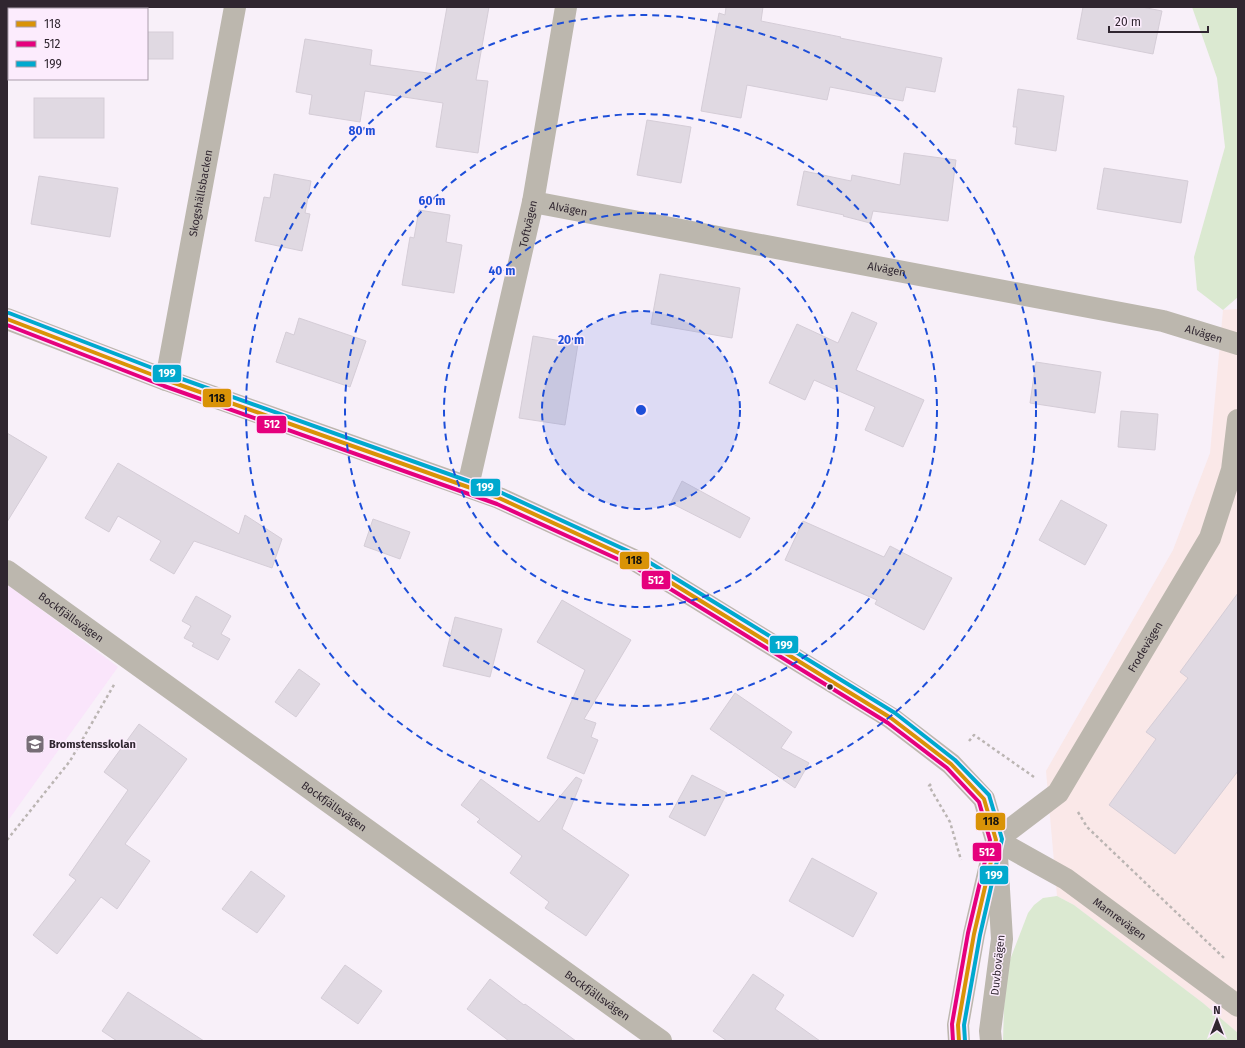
<svg xmlns="http://www.w3.org/2000/svg" width="1245" height="1048" font-family="'Fira Sans',sans-serif">
<style>
.commercial{fill:#fae8e8}
.built{fill:#fae5fb}
.green{fill:#dbe9d1}
.building{fill:#e0d9e2;stroke:#d5cdd7}
.lines{fill:none;stroke-linecap:round;stroke-linejoin:round}
.path{stroke:#bbb5b3;stroke-width:2.5;stroke-dasharray:3 3;stroke-linecap:butt}
.street{stroke:#bcb7ae;stroke-width:22}
.bus-1-casing{stroke:#fcecfd;stroke-width:7}
.bus-2-casing{stroke:#fcecfd;stroke-width:7}
.bus-3-casing{stroke:#fcecfd;stroke-width:7}
.bus-1{stroke:#d99307;stroke-width:4}
.bus-2{stroke:#e5007d;stroke-width:4}
.bus-3{stroke:#00a9ce;stroke-width:4}
.ring{fill:none;stroke:#1d4ed8;stroke-width:2;stroke-dasharray:7 5}
.bus-dot{fill:#302630;stroke:#fcecfd;stroke-width:1.5}
.labels{text-anchor:middle;dominant-baseline:central;stroke-width:3;stroke-linejoin:round;paint-order:stroke}
.street-label{font-size:11px;fill:#302630;stroke:#fcecfd}
.poi-label{font-size:11px;font-weight:bold;fill:#302630;stroke:#fcecfd;text-anchor:start}
.centre{fill:#1d4ed8;stroke:#fcecfd;stroke-width:2}
.ring-label{font-size:12px;text-anchor:middle;font-weight:bold;fill:#1d4ed8;stroke:#fcecfd;stroke-width:3;stroke-linejoin:round;paint-order:stroke}
.line-badge{stroke:#fcecfd;stroke-width:1.5}
.badge-label{font-size:11px;text-anchor:middle;font-weight:bold;fill:#fff}
.pale-badge-label{font-size:11px;text-anchor:middle;font-weight:bold;fill:#111}
</style>
<rect width="100%" height="100%" fill="#f8f0f9"/>
<path class="commercial" d="M1238 309V1033L1203 1003 1074 905 1057 896 1046 771 1173 550 1210 453 1223 310Z"/>
<path class="built" d="M7 584 118 667 7 822Z"/>
<g class="green">
<path d="M1192 7H1238V297L1223 310 1197 290 1194 257 1225 147 1217 78Z"/>
<path d="M1057 896 1074 905 1203 1003 1238 1033V1041H1003L1004 1006 1008 965 1028 913 1034 905 1043 898Z"/>
</g>
<g class="building">
<path d="M447 7H489L476 80 488 81 478 153 436 147 443 103 365 91 360 122 309 114 312 95 296 92 305 39 372 50 370 65 435 74Z"/>
<path d="M726 7H763L761 21 841 37 840 38 942 58 935 92 906 87 903 101 830 87 827 100 747 85 741 118 701 111 719 13 725 15Z"/>
<path d="M1083 7H1142L1162 11 1153 54 1077 39Z"/>
<rect x="147" y="32" width="26" height="27"/>
<path d="M1018 89 1064 96 1056 151 1015 144 1017 127H1013Z"/>
<rect x="34" y="98" width="70" height="40"/>
<path d="M647 120 691 127 681 183 637 175Z"/>
<path d="M904 153 956 160 948 221 873 211 870 223 843 216 844 215 797 205 804 171 851 181 852 175 900 185Z"/>
<path d="M1104 168 1188 181 1181 223 1097 209Z"/>
<path d="M274 174 311 181 305 213 310 214 302 251 255 241 264 197 270 198Z"/>
<path d="M39 176 118 188 110 237 31 224Z"/>
<path d="M419 210 450 215 446 242 462 245 454 293 402 285 410 237 414 238Z"/>
<path d="M660 274 740 288 732 338 651 324Z"/>
<path d="M852 312 877 323 856 370 924 400 903 447 865 430 875 407 814 380 805 400 769 383 797 324 838 343Z"/>
<path d="M299 318 366 341 350 387 276 362 286 332 294 335Z"/>
<path d="M533 336 578 344 565 425 519 418Z"/>
<path d="M1036 362 1101 372 1095 413 1030 403Z"/>
<path d="M1121 411 1158 414 1155 450 1118 447Z"/>
<path d="M7 433 47 457 7 522Z"/>
<path d="M118 463 239 534 245 515 282 539 272 568 194 541 174 574 150 560 161 541 118 516 109 532 85 518Z"/>
<path d="M682 481 750 518 740 538 671 503Z"/>
<path d="M1061 500 1107 525 1085 565 1039 540Z"/>
<path d="M373 519 410 532 400 559 364 546Z"/>
<path d="M803 521 884 557 890 546 952 578 924 630 875 604 877 600 785 560Z"/>
<path d="M1238 593V771L1175 854 1109 805 1156 739 1146 732 1188 678 1180 672Z"/>
<path d="M196 596 231 616 221 634 230 639 218 660 192 646 194 643 184 638 191 626 182 621Z"/>
<path d="M562 600 631 640 584 719 596 723 591 737 598 740 584 774 547 758 585 670 537 642Z"/>
<path d="M455 617 502 629 490 677 443 666Z"/>
<path d="M299 669 320 684 296 717 275 702Z"/>
<path d="M735 693 792 732 781 748 809 763 795 788 710 729Z"/>
<path d="M139 724 187 759 125 844 150 861 117 909 101 897 57 954 33 935 76 880 69 875 128 790 104 772Z"/>
<path d="M692 775 727 793 705 836 669 817Z"/>
<path d="M576 777 582 780 562 829 629 875 586 936 545 908 549 902 510 873 522 856 477 822 480 819 461 805 481 779 539 822Z"/>
<path d="M812 858 877 893 853 937 789 901Z"/>
<path d="M251 871 285 896 257 933 222 909Z"/>
<path d="M345 965 382 991 358 1024 321 998Z"/>
<path d="M753 974 784 995 775 1009 820 1041H727L713 1031Z"/>
<path d="M490 979 524 1005 525 1004 576 1041H509L467 1009Z"/>
<path d="M128 992 204 1041H117L102 1031Z"/>
</g>
<g class="lines">
<g class="path">
<path d="M969 741 974 735 1034 777"/>
<path d="M931 784 929 786 950 822 961 860"/>
<path d="M1078 812 1087 827 1224 958"/>
<path d="M7 840 70 761 115 683"/>
</g>
<g class="street">
<path id="s1" d="M533 202 1163 321 1238 344"/>
<path d="M7 319 166 380 499 498 636 561 891 718 951 764 984 799 996 840 1002 939 990 1031 991 1041"/>
<path id="s2" d="M166 380 235 7"/>
<path id="s3" d="M468 486 533 202 566 7"/>
<path id="s4" d="M7 571 661 1041"/>
<path id="s5" d="M996 840 1058 793 1210 538 1232 470 1238 420"/>
<path id="s6" d="M996 840 1066 879 1238 1006"/>
<path d="M959 1041 958 1025 974 934 990 865"/>
</g>
<g class="bus-1-casing">
<path id="bus-1" d="M7 319 166 380 499 498 636 561 891 718 951 764 984 799 996 840 974 934 958 1025 959 1041"/>
</g>
<g class="bus-2-casing">
<path id="bus-2" d="M7 325 164 386 497 504 633 566 888 723 947 768 979 802 990 840 968 933 952 1024 953 1041"/>
</g>
<g class="bus-3-casing">
<path id="bus-3" d="M9 313 168 374 502 493 639 556 895 713 955 760 989 795 1002 839 980 935 964 1025 965 1041"/>
</g>
<use href="#bus-1" class="bus-1"/>
<use href="#bus-2" class="bus-2"/>
<use href="#bus-3" class="bus-3"/>
</g>
<circle cx="641" cy="410" r="99" fill="#1d4ed8" fill-opacity=".12"/>
<g class="ring">
<circle cx="641" cy="410" r="99"/>
<circle cx="641" cy="410" r="197"/>
<circle cx="641" cy="410" r="296"/>
<circle cx="641" cy="410" r="395"/>
</g>
<defs>
<g id="school-square" transform="scale(1)"><rect x="-9" y="-9" width="18" height="18" rx="4" fill="#766d76" stroke="#fcecfd"/><path d="M0-5L7-2L0 1L-7-2ZM-4 1L0 2.5L4 1V4Q0 6-4 4Z" fill="#fff"/></g>
</defs>
<g fill-rule="evenodd">
<use href="#school-square" x="35" y="744"/>
</g>
<circle class="bus-dot" cx="830" cy="687" r="3.5"/>
<g class="labels">
<g class="street-label">
<text stroke="none"><textPath href="#s2" startOffset="190">Skogshällsbacken</textPath></text>
<text stroke="none"><textPath href="#s1" startOffset="36">Alvägen</textPath></text>
<text stroke="none"><textPath href="#s3" startOffset="269">Toftvägen</textPath></text>
<text stroke="none"><textPath href="#s1" startOffset="360">Alvägen</textPath></text>
<text stroke="none"><textPath href="#s1" startOffset="684">Alvägen</textPath></text>
<text stroke="none"><textPath href="#s4" startOffset="79">Bockfjällsvägen</textPath></text>
<text stroke="none"><textPath href="#s5" startOffset="248">Frodevägen</textPath></text>
<text stroke="none"><textPath href="#s4" startOffset="403">Bockfjällsvägen</textPath></text>
<text stroke="none"><textPath href="#s6" startOffset="147">Mamrevägen</textPath></text>
<text transform="translate(998 965) rotate(-84)">Duvbovägen</text>
<text stroke="none"><textPath href="#s4" startOffset="727">Bockfjällsvägen</textPath></text>
</g>
<g class="poi-label">
<text x="49" y="744">Bromstensskolan</text>
</g>
</g>
<circle cx="641" cy="410" r="6" class="centre"/>
<g class="ring-label">
<text x="362" y="135">80 m</text>
<text x="432" y="205">60 m</text>
<text x="502" y="275">40 m</text>
<text x="571" y="344">20 m</text>
</g>
<g class="line-badge">
<rect x="152" y="364" width="30" height="19" rx="4" fill="#00a9ce"/>
<rect x="202" y="388" width="30" height="20" rx="4" fill="#d99307"/>
<rect x="256" y="415" width="31" height="19" rx="4" fill="#e5007d"/>
<rect x="470" y="478" width="31" height="19" rx="4" fill="#00a9ce"/>
<rect x="619" y="551" width="31" height="19" rx="4" fill="#d99307"/>
<rect x="641" y="570" width="30" height="20" rx="4" fill="#e5007d"/>
<rect x="769" y="635" width="30" height="19" rx="4" fill="#00a9ce"/>
<rect x="975" y="812" width="31" height="19" rx="4" fill="#d99307"/>
<rect x="972" y="842" width="30" height="20" rx="4" fill="#e5007d"/>
<rect x="979" y="865" width="30" height="20" rx="4" fill="#00a9ce"/>
</g>
<g class="badge-label">
<text x="167" y="377">199</text>
<text x="272" y="428">512</text>
<text x="485" y="491">199</text>
<text x="656" y="584">512</text>
<text x="784" y="649">199</text>
<text x="987" y="856">512</text>
<text x="994" y="879">199</text>
</g>
<g class="pale-badge-label">
<text x="217" y="402">118</text>
<text x="634" y="564">118</text>
<text x="991" y="825">118</text>
</g>
<rect width="1245" height="1048" fill="none" stroke="#302630" stroke-width="16"/>
<rect x="8" y="8" width="140" height="72" fill="#fcecfd" stroke="#aa9dab"/>
<rect x="16" y="21" width="20" height="6" fill="#d99307" stroke="#aa9dab"/>
<text x="44" y="28" font-size="12" fill="#302630">118</text>
<rect x="16" y="41" width="20" height="6" fill="#e5007d" stroke="#aa9dab"/>
<text x="44" y="48" font-size="12" fill="#302630">512</text>
<rect x="16" y="61" width="20" height="6" fill="#00a9ce" stroke="#aa9dab"/>
<text x="44" y="68" font-size="12" fill="#302630">199</text>
<g transform="translate(1217 1020)" stroke="#fcecfd" stroke-width="3" paint-order="stroke">
<path d="M0-3L7 15L0 10L-7 15Z" fill="#302630"/>
<text y="-6" font-size="11" font-weight="bold" text-anchor="middle" fill="#302630">N</text>
</g>
<path d="M1109 26v6h99v-6" fill="none" stroke="#302630" stroke-width="2"/>
<text x="1115" y="26" font-size="12" fill="#302630" stroke="#fcecfd" stroke-width="3" paint-order="stroke">20 m</text>
</svg>
